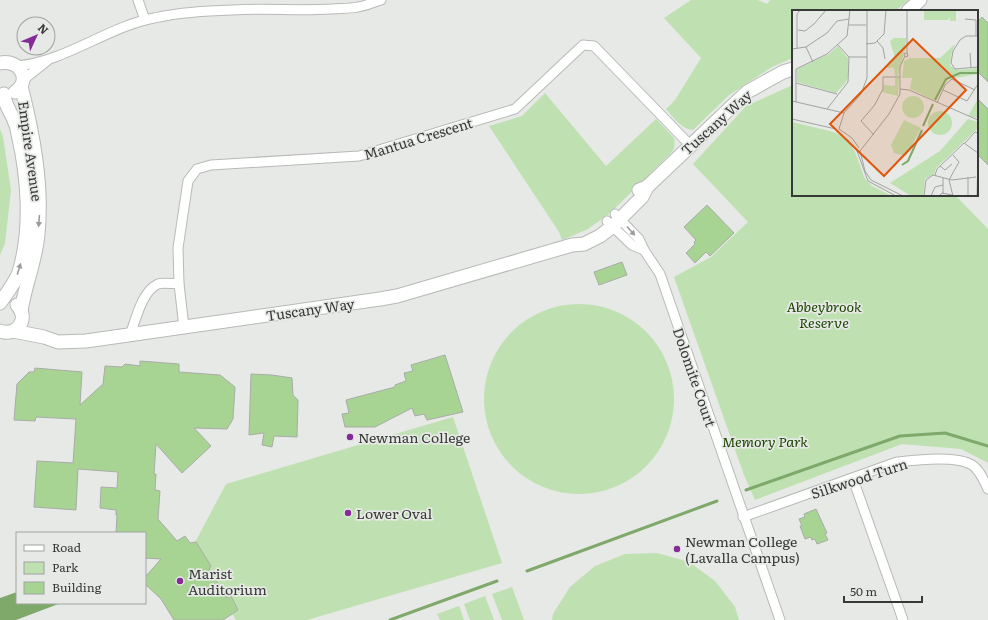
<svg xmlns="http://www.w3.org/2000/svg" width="988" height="620" font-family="Literata,serif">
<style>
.green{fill:#bfe0b1}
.water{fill:#7ea96b}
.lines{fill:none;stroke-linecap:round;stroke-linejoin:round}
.stream{stroke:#7ea96b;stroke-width:3}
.building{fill:#a7d493;stroke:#a9aca8}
.street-casing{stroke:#b7bab6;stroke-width:11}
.secondary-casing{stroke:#b7bab6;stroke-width:15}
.street{stroke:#fff;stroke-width:9}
.secondary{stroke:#fff;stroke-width:13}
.oneway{fill:#9b9c9b}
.poi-dot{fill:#842b98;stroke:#e6e9e5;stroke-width:1.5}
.labels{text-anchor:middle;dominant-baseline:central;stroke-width:3.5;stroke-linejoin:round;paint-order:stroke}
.street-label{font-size:14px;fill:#373937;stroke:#e6e9e5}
.park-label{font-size:14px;font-style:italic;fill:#1c4500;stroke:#e6e9e5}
.poi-label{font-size:14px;fill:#373937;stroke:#e6e9e5;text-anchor:start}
.inset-river{fill:none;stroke:#7ea96b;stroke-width:2}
.inset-road{fill:none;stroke:#a0a39f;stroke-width:1}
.view{fill:#df570e;fill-opacity:0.15;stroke:#df570e;stroke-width:2}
.inset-edge{fill:none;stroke:#373937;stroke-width:2}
</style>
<rect width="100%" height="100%" fill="#e6e9e5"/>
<g class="green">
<path d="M691 0H758L767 4 770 0H909L895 11H793V58L772 67 729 95 693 130C680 128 674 118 666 109L675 100 701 58 664 18Z"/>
<path d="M793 85V195H955L988 229V463L961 449 902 444 755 500 744 475 674 277 711 257 748 222 693 164 746 106Z"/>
<path d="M545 93 606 166 656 119 674 138C675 144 675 148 671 153L610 213 588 229 562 240 559 232 489 126 522 116Z"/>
<path d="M0 129 3 137 11 190 5 243 0 255Z"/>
<circle cx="579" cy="399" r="95"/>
<path d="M453 417 502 563 307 620H236L192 548 226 484Z"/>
<path d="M657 553 689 562 715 581 735 607 739 620H552L553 614 570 587 595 566 625 554Z"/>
<path d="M512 587 524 620H502L492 594Z"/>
<path d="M485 596 494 620H470L464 604Z"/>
<path d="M459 606 464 620H440L437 614Z"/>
</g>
<path class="water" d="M17 592V603H61L16 620H0V598Z"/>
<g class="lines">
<g class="stream">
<path d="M746 490 900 436 945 433 988 446"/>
<path d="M527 571 717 501"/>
<path d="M390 620 497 581"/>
</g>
</g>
<g class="building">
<path d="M982 17 988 23V82L977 71V23Z"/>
<path d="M977 98 988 109V165L977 154Z"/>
<path d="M707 205 734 233 710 256 706 252 695 263 686 253 695 244 694 242 696 240 684 227Z"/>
<path d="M622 262 627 275 599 285 594 272Z"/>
<path d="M445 355 463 412 427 420 424 414 415 416 412 408 375 427H345L342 414 349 413 346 400 395 387V385L406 381 404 373 413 371 411 365Z"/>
<path d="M140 361 179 364V372L220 375 235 387 233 419 227 429 194 428 211 446 182 473 156 444 154 474H156L155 490 160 491 158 519 177 541 185 536 190 543 196 542 211 566 209 569 227 598 231 596 238 610 223 620H174L161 599 145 584V577L161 559 145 558V533H116L117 515H116V510L100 508 101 487 117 488 118 472 78 469 76 510 34 507 37 461 73 463 76 419 36 417 35 421 14 420 17 384 29 372H34L35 368 82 372 80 405 103 384 105 366 122 367 125 364 140 366Z"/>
<path d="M251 374 272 375 292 378 293 395 298 400 297 437 274 436 272 447 262 445 264 433 249 435Z"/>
<path d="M816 509 827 533 825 534 828 540 817 544 815 539 812 540 811 537 805 539 800 526H802L799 519 805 517 804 514Z"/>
</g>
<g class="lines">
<g class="street-casing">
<g id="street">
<path d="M138 0 145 20"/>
<path d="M17 66C65 62 107 27 154 18 180 12 207 11 233 10 266 8 298 11 331 9 339 8 349 9 358 7 366 6 374 2 381 0"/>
<path d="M23 80 47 61"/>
<path d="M615 214 639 239 644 250 660 274 780 620"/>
<path d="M607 221 632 245 644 250"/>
<path d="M184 327 179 284 178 248 188 181 197 169 211 165 359 156 515 109 583 45 594 46 690 145"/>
<path d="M130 335C136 319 142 291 158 284 163 282 173 284 179 284"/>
<path d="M853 479 903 620"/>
<path d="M743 517 897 462C916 460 956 455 972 465 980 470 984 481 988 489"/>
</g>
</g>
<g class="secondary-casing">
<g id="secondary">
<path d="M908 11 920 0"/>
<path d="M0 63C20 59 32 80 15 92"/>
<path d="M21 86C33 133 43 185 38 234 36 260 25 285 21 311"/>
<path d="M639 190 647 187 747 92 783 72 793 69"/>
<path d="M0 303C7 293 15 283 19 272 32 229 28 177 18 134 17 131 17 126 15 123 12 113 4 105 4 94"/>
<path d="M0 331C17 337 30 318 17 305"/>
<path d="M13 331 44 337 58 342 86 341 380 299 397 296 572 245 584 244 600 236 613 226 642 197 647 187"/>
</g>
</g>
<use href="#street" class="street"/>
<use href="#secondary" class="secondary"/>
</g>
<defs><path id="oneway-solid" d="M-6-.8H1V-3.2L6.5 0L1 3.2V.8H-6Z"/></defs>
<g class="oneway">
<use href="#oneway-solid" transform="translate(39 221) rotate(94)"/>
<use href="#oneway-solid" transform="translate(631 231) rotate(48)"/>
<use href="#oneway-solid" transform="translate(19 269) rotate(-73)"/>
</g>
<g class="poi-dot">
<circle cx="350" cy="437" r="4"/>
<circle cx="348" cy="513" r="4"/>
<circle cx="677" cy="549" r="4"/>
<circle cx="180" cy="581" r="4"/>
</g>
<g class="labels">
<g class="street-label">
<text transform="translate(716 122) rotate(-42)">Tuscany Way</text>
<text transform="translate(418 138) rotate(-17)">Mantua Crescent</text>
<text transform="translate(31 151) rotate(82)">Empire Avenue</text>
<text transform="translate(310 309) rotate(-8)">Tuscany Way</text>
<text transform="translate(695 377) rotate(71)">Dolomite Court</text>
<text transform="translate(859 478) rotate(-18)">Silkwood Turn</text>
</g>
<g class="park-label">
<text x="824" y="306">Abbeybrook<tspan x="824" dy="16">Reserve</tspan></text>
<text x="765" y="441">Memory Park</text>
</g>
<g class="poi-label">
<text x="358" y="437">Newman College</text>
<text x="356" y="513">Lower Oval</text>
<text x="685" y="541">Newman College<tspan x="685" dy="16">(Lavalla Campus)</tspan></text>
<text x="188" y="573">Marist<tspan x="188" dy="16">Auditorium</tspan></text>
</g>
</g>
<g transform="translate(792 10)">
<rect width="186" height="186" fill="#e6e9e5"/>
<path d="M132 0 164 1V11H158V7L156 10H132ZM102 28H114L113 40 106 66H103L102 58H95L97 51 103 48 98 31ZM163 34 159 45 158 56 167 60 186 58V64L157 69 152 73 144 91 118 79 120 68H110L112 51 118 48H148ZM46 36 56 48V66L54 72 44 83 5 72V59L37 44ZM103 67 107 68 106 86 90 82 92 75 103 76ZM110 97a11 11 0 1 1 22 0a11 11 0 1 1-22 0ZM186 89V108L176 106ZM136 113a12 12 0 1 1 24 0a12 12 0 1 1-24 0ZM176 109 186 112V118L144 158 142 164 133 169 131 186H119L98 173 148 141ZM112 110 129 118 114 146 102 143 99 135ZM0 112 42 122 56 129 63 142 73 169 80 176 100 186H0Z" fill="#bfe0b1"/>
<path class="inset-river" d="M143 90 154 69 168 63H186M131 116 141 94M110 155 116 151 130 120"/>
<path class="inset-road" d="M115 0V43M173 9 184 10V26M57 15H74M6 20 13 21 22 14 34 0M186 26H174L168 30 161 41 159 53 163 59 186 57M85 31 91 38 93 49M74 34 83 33 92 24 94 0M46 35 57 47H75M14 37 21 52M5 38V4L8 0M0 39 14 37 35 23 45 11 57 9M115 43 116 46 114 47 112 44ZM178 43 179 58M4 73 45 84M108 74V57L113 46M108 79 117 80 186 110M151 80 175 91 186 74M0 91 52 103M4 92V59L35 44 55 26 58 0M145 93 153 75 160 69 183 80M35 99 56 72 57 47M0 109 44 119M47 119 52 103 69 84 75 68V0M47 119 60 128 67 138M82 125 69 111 82 96 91 79V67H108M173 133 183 122 186 123M65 141 76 171 104 186M68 141 97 104 108 84V74M68 141 73 161 79 170 111 186M148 156 153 160 160 154M143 165 145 159 172 133 186 143M176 167V186M151 184V168M132 186 134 170 141 165 160 170 184 167M139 186 143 177 151 175M147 186 150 183 165 186M161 186 157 170 167 152 161 145M185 186 186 144"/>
<path class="view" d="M121 29 174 80 92 166 38 114Z"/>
<rect width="186" height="186" class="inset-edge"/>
</g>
<rect x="16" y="532" width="130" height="72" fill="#e6e9e5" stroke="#a0a39f"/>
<rect x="24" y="545" width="20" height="6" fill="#ffffff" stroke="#a0a39f"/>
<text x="52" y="552" font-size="12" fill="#373937">Road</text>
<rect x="24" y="562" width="20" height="12" fill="#bfe0b1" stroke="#a0a39f"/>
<text x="52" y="572" font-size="12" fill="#373937">Park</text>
<rect x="24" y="582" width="20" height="12" fill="#a7d493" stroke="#a0a39f"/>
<text x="52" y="592" font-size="12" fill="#373937">Building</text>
<g transform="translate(36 36) rotate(46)"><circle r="19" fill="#e6e9e5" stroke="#a0a39f"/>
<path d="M0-3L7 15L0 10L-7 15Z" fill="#842b98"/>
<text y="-6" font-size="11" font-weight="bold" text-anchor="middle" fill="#373937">N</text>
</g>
<path d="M844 596v6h78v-6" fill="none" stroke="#373937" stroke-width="2"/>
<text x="850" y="596" font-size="12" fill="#373937" stroke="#e6e9e5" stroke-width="3" paint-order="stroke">50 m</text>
</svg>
